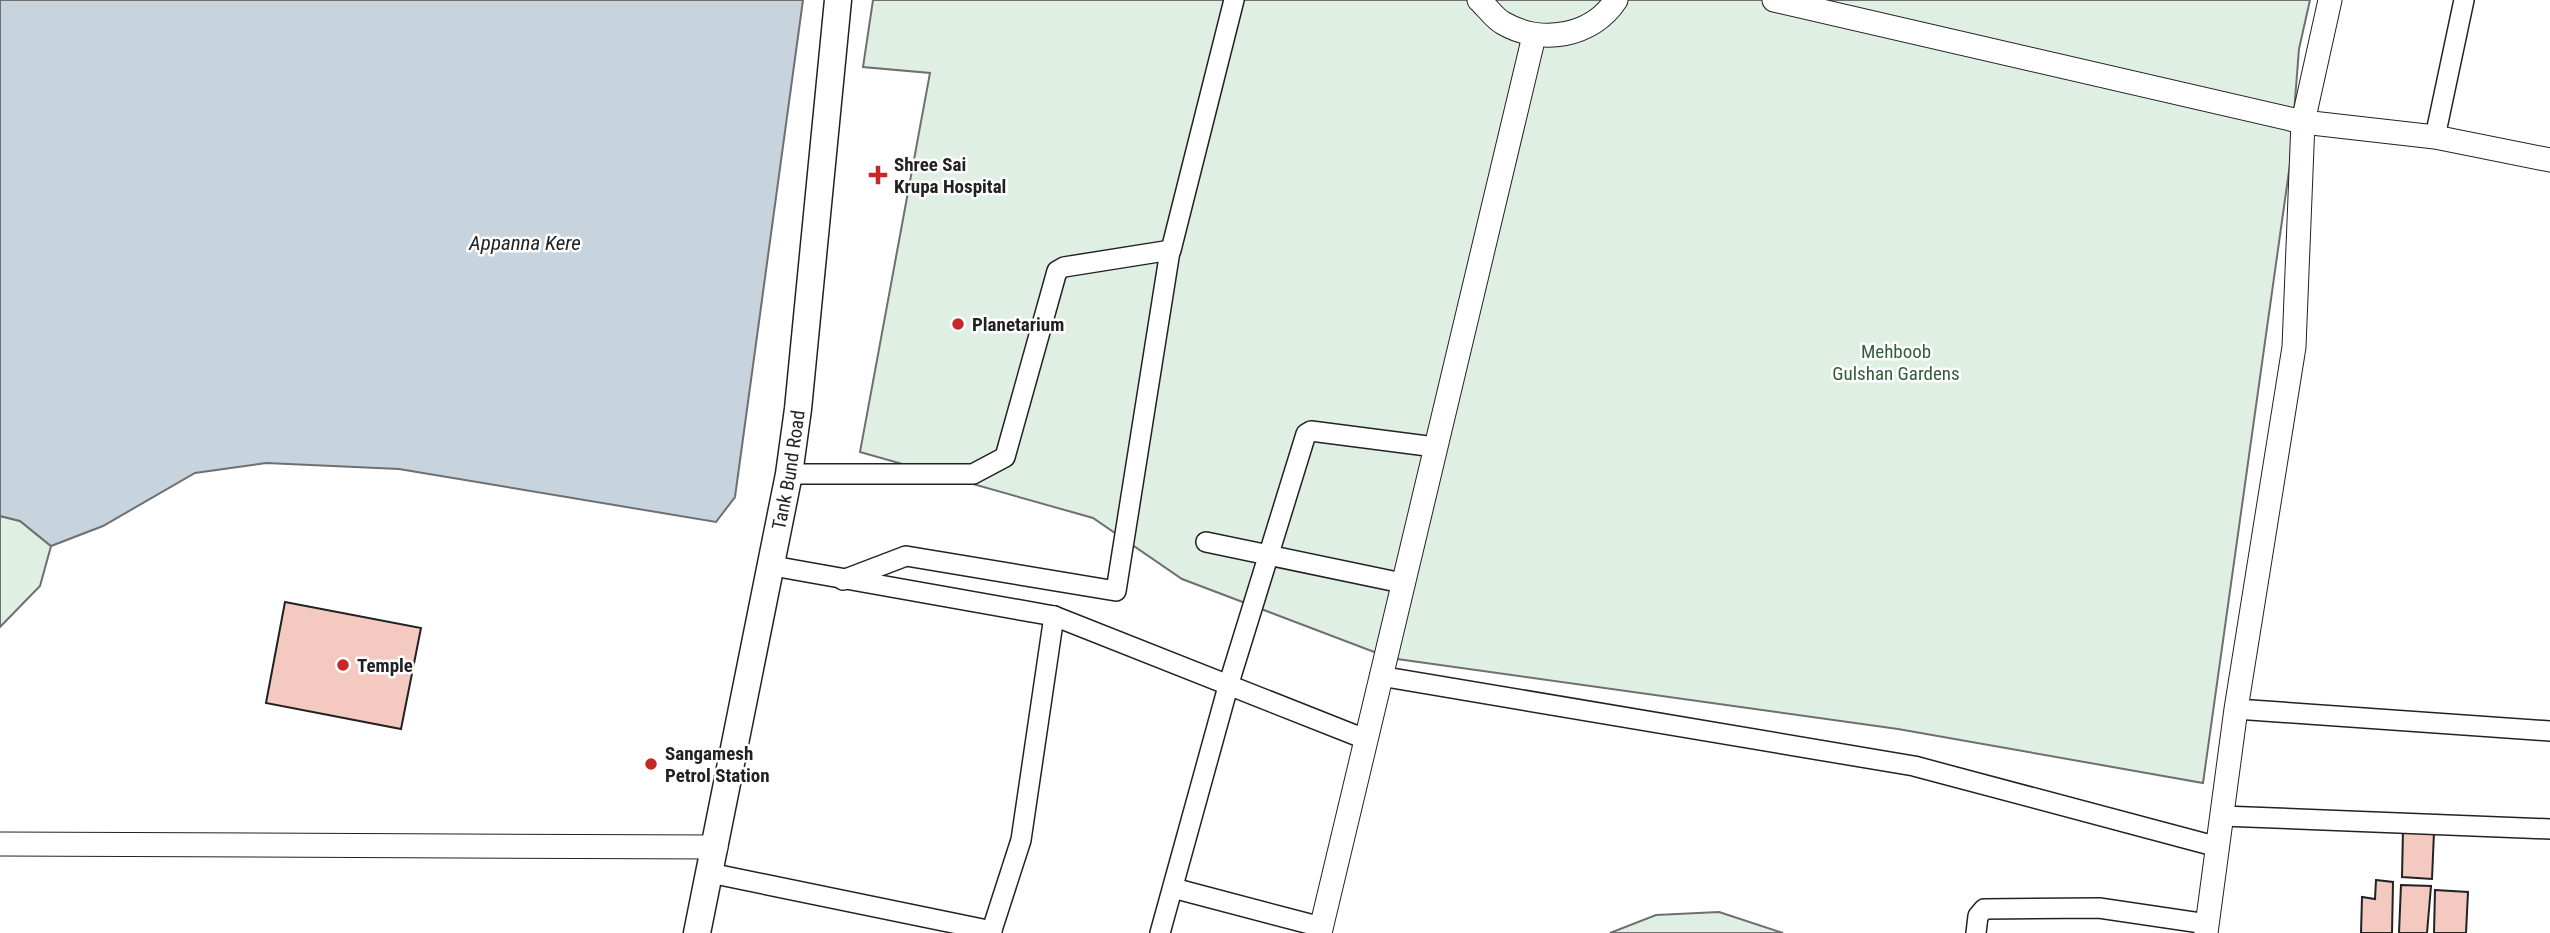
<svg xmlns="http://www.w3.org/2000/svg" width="2550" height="933" font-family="'Roboto Condensed',sans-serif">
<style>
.green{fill:#e0efe3;stroke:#6f6f6f;stroke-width:2}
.water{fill:#c7d3dd;stroke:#6f6f6f;stroke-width:2}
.building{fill:#f3c9c0;stroke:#222;stroke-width:2}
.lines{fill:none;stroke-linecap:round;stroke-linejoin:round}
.minor-casing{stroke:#222;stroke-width:22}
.tertiary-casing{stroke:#222;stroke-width:25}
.secondary-casing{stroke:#222;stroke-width:29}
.minor{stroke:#fff;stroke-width:19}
.tertiary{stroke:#fff;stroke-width:23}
.secondary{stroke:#fff;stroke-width:26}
.poi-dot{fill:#c62828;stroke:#fff;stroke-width:2.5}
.labels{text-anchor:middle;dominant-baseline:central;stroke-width:5;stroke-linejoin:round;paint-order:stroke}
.poi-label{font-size:19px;font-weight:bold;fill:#222;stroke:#fff;text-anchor:start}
.park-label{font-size:19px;fill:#2f5e38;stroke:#fff}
.street-label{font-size:19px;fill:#222;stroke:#fff}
.water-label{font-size:21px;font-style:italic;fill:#222;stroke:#fff}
</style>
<rect width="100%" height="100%" fill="#fff"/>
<g class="green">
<path d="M873 0H2310L2299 49 2290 164 2203 783 1898 729 1390 658 1182 579 1093 518 860 452 930 73 863 67Z"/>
<path d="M0 516 20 521 51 546 40 586 0 627Z"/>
<path d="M1719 912 1783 933H1610L1656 915Z"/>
</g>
<path class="water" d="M0 0H803L735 497 716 522 399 469 266 463 195 473 103 526 51 546 20 521 0 516Z"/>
<g class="building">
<path d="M285 602 421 628 401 729 266 703Z"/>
<path d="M2403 829 2434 832 2432 879 2402 877Z"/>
<path d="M2376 880 2393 882 2392 933H2361L2362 897 2375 899Z"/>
<path d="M2401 885 2431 886 2427 933H2399Z"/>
<path d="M2435 890 2468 892 2466 933H2434Z"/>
</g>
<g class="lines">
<g class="minor-casing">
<g id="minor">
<path d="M2435 137 2464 0"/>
<path d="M789 474H973L1005 457 1057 271 1064 267 1171 250 1234 0"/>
<path d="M1206 542 1402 583"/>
<path d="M773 566 1054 616 1365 739"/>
<path d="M843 580 906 556 1116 591 1170 251"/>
<path d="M1380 676 1914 766 2218 847"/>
<path d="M2236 709 2550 731"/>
<path d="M2222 816 2550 829"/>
<path d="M710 873 992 931"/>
<path d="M1173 888 1321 927"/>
<path d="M991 933 1021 840 1054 616"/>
<path d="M1160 933 1229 683 1306 434 1311 431 1435 447"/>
<path d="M1976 933 1978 916 1984 909 2099 908 2207 924"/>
</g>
</g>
<g class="tertiary-casing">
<g id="tertiary">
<path d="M1479 0C1487 7 1494 18 1503 23 1541 45 1592 37 1616 0"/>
<path d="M1774 0 2303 122 2435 137 2550 160"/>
<path d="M0 844 716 847"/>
<path d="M1320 933 1534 36"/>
<path d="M2206 933 2236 709 2294 347 2303 122 2330 0"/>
</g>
</g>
<g class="secondary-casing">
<g id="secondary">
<path id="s1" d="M697 933 789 474 798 409 838 0"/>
</g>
</g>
<use href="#minor" class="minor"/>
<use href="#tertiary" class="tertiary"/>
<use href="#secondary" class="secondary"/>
</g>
<g class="poi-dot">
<path d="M874.5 164.5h7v7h7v7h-7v7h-7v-7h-7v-7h7z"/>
<circle cx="958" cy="324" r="7"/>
<circle cx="343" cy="665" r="7"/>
<circle cx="651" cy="764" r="7"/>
</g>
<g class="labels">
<g class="poi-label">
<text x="894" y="164">Shree Sai<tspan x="894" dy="22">Krupa Hospital</tspan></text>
<text x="972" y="324">Planetarium</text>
<text x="357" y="665">Temple</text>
<text x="665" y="753">Sangamesh<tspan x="665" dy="22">Petrol Station</tspan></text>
</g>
<g class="park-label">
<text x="1896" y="351">Mehboob<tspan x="1896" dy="22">Gulshan Gardens</tspan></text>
</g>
<g class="street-label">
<text stroke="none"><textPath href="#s1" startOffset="472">Tank Bund Road</textPath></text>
</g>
<g class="water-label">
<text x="525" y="243">Appanna Kere</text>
</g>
</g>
</svg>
